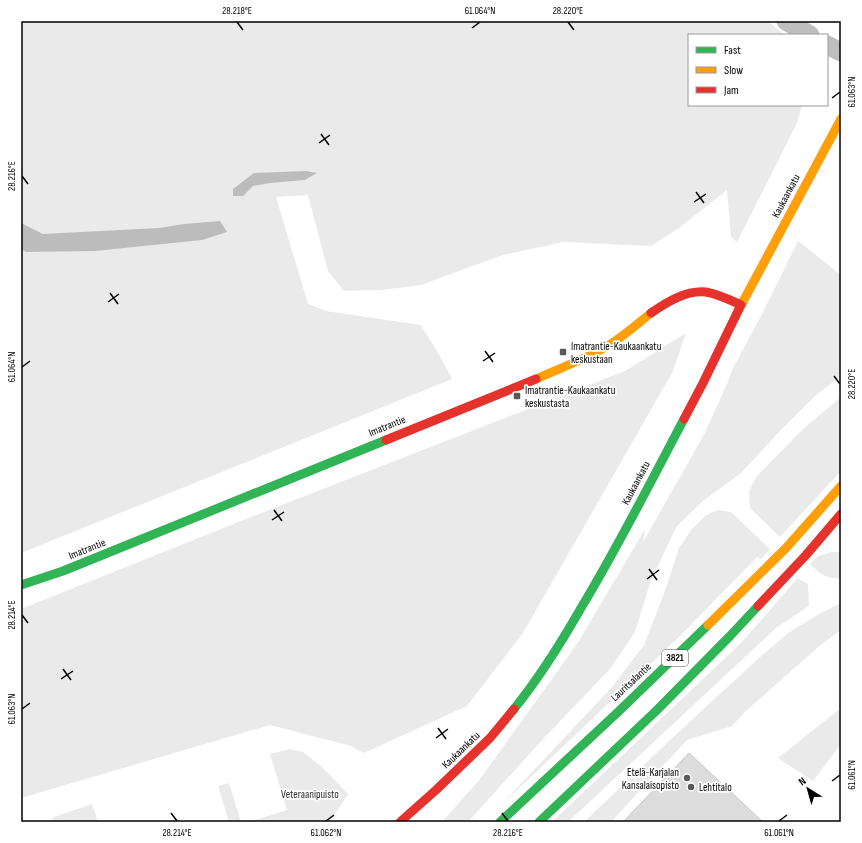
<svg xmlns="http://www.w3.org/2000/svg" width="862" height="843" font-family="'Sofia Sans Condensed',sans-serif">
<style>
.green{fill:#eaeaea}
.water{fill:#bcbcbc}
.building{fill:#dcdcdc;stroke:#c5c5c5}
.lines{fill:none;stroke-linecap:round;stroke-linejoin:round}
.street{stroke:#bebebe;stroke-width:19}
.fast{stroke:#30b455;stroke-width:9}
.slow{stroke:#ff9f0a;stroke-width:9}
.jam{stroke:#e5322d;stroke-width:9}
.ticks{fill:none;stroke:#000;stroke-width:1.5}
.poi-dot{fill:#595959;stroke:#fff;stroke-width:1.5}
.labels{text-anchor:middle;dominant-baseline:central;stroke-width:3.5;stroke-linejoin:round;paint-order:stroke}
.shield{fill:#fff;stroke:#4c4c4c;stroke-width:1}
.shield-label{font-size:10px;font-weight:bold;fill:#000}
.street-label{font-size:11px;fill:#000;stroke:#fff}
.poi-label{font-size:11px;fill:#000;stroke:#fff;text-anchor:start}
.park-label{font-size:11px;fill:#2f2f2f;stroke:#fff}
.neatline{fill:none;stroke:#000;stroke-width:1.5}
.ticks-label{font-size:10px;text-anchor:middle;fill:#000}
</style>
<rect width="100%" height="100%" fill="#fff"/>
<g class="green">
<path d="M21 21H766L773 25 784 35H689V105H802L797 123 737 242 731 237 727 190 679 228 651 246 563 242 503 255 445 276 422 285 381 290 344 291 328 271 308 195 276 197 308 304 326 311 421 325 437 351 452 379 21 553Z"/>
<path d="M798 241 841 275V376L815 396 780 431 741 473 703 501 677 526 651 580 635 632 610 669 543 739 468 822H442L480 779 577 644 645 529 643 542 705 433 729 379 732 370 761 316Z"/>
<path d="M686 333 672 373 523 633 467 706 364 753 351 746 270 725 21 798V609L246 519 625 371Z"/>
<path d="M841 397V471L780 537 750 508 749 491 756 477 803 429Z"/>
<path d="M717 510 731 512 770 549 761 559 757 557 680 636 500 806 612 687 644 645 665 591 679 548 691 530 705 516Z"/>
<path d="M832 552H841V579C825 578 821 575 810 564L818 556Z"/>
<path d="M798 578 808 584 809 606 776 628 568 822H552L741 643Z"/>
<path d="M841 603V630L823 643 746 711 732 726 687 740 611 822H584L671 739 759 658 788 633 819 614Z"/>
<path d="M841 708V744L813 781 778 758Z"/>
<path d="M290 749 303 752 322 767 348 794 330 822H248L287 810 270 754Z"/>
<path d="M229 783 241 822H229L218 786Z"/>
<path d="M92 804 98 822H56L51 818Z"/>
</g>
<g class="water">
<path d="M306 171 317 173 305 180 270 183 253 186 243 196H233V189L254 173Z"/>
<path d="M220 221 227 232 202 240 95 251 26 252 21 249V223L43 234 159 228 184 224Z"/>
</g>
<path class="building" d="M689 753 763 822H623Z"/>
<g class="lines">
<g class="street">
<path d="M786 21 810 35"/>
<path d="M827 45 841 52"/>
</g>
<g class="fast">
<path d="M21 585 63 571 386 440"/>
<path d="M514 709C539 678 561 643 581 608 618 547 650 483 684 419"/>
<path d="M500 822 618 712 708 625"/>
<path d="M539 822 657 710 730 636 758 606"/>
</g>
<g class="slow">
<path d="M739 309 841 119"/>
<path d="M536 379C560 368 586 359 609 345 624 336 637 324 651 313"/>
<path d="M708 625 786 548 841 486"/>
</g>
<g class="jam">
<path d="M651 313C667 302 686 290 706 292 718 294 730 300 741 305"/>
<path d="M684 419 703 383 739 309"/>
<path d="M386 440 536 379"/>
<path d="M758 606 806 555 841 514"/>
<path d="M400 822 436 790 490 738 514 709"/>
</g>
</g>
<path class="ticks" d="M237 22 243 30M568 22 574 30M472 28 480 22M832 98 840 92M321 134 329 145M319 143 330 135M22 176 28 184M696 192 704 203M694 202 706 194M110 293 118 304M108 302 119 294M485 351 493 362M483 361 495 353M22 367 30 361M834 376 840 384M274 510 282 521M272 520 284 512M649 569 657 580M647 579 659 570M22 615 28 623M63 669 71 680M61 679 73 671M22 709 30 703M438 728 446 739M436 738 448 729M832 781 840 775M171 813 177 821M502 813 508 821M326 821 334 815M779 821 787 815"/>
<g class="poi-dot">
<rect x="559" y="348" width="8" height="8" rx="2"/>
<rect x="513" y="392" width="8" height="8" rx="2"/>
<circle cx="687" cy="778" r="4"/>
<circle cx="691" cy="787" r="4"/>
</g>
<g class="labels">
<rect class="shield" x="662" y="650" width="26" height="16" rx="3"/>
<g class="shield-label">
<text x="675" y="658">3821</text>
</g>
<g class="street-label">
<text transform="translate(786 196) rotate(-62)">Kaukaankatu</text>
<text transform="translate(387 426) rotate(-22)">Imatrantie</text>
<text transform="translate(636 483) rotate(-62)">Kaukaankatu</text>
<text transform="translate(87 549) rotate(-22)">Imatrantie</text>
<text transform="translate(631 682) rotate(-43)">Lauritsalantie</text>
<text transform="translate(461 750) rotate(-44)">Kaukaankatu</text>
</g>
<g class="poi-label">
<text x="571" y="346">Imatrantie-Kaukaankatu<tspan x="571" dy="13">keskustaan</tspan></text>
<text x="525" y="390">Imatrantie-Kaukaankatu<tspan x="525" dy="13">keskustasta</tspan></text>
<text x="679" y="772" text-anchor="end">Etelä-Karjalan<tspan x="679" dy="13">Kansalaisopisto</tspan></text>
<text x="699" y="787">Lehtitalo</text>
</g>
<g class="park-label">
<text x="310" y="794">Veteraanipuisto</text>
</g>
</g>
<rect width="862" height="843" fill="none" stroke="#ffffff" stroke-width="44"/>
<rect x="688" y="34" width="140" height="72" fill="#ffffff" stroke="#999999"/>
<rect x="696" y="47" width="20" height="6" fill="#30b455" stroke="#999999"/>
<text x="724" y="54" font-size="12" fill="#000000">Fast</text>
<rect x="696" y="67" width="20" height="6" fill="#ff9f0a" stroke="#999999"/>
<text x="724" y="74" font-size="12" fill="#000000">Slow</text>
<rect x="696" y="87" width="20" height="6" fill="#e5322d" stroke="#999999"/>
<text x="724" y="94" font-size="12" fill="#000000">Jam</text>
<g transform="translate(808 789) rotate(323)" stroke="#ffffff" stroke-width="3" paint-order="stroke">
<path d="M0-3L7 15L0 10L-7 15Z" fill="#000000"/>
<text y="-6" font-size="11" font-weight="bold" text-anchor="middle" fill="#000000">N</text>
</g>
<rect x="22" y="22" width="818" height="799" class="neatline"/>
<g class="ticks-label">
<text x="237" y="14">28.218°E</text>
<text x="480" y="14">61.064°N</text>
<text x="568" y="14">28.220°E</text>
<text transform="translate(851 92) rotate(-90)" y="4">61.063°N</text>
<text transform="translate(11 176) rotate(-90)" y="4">28.216°E</text>
<text transform="translate(11 367) rotate(-90)" y="4">61.064°N</text>
<text transform="translate(851 384) rotate(-90)" y="4">28.220°E</text>
<text transform="translate(11 615) rotate(-90)" y="4">28.214°E</text>
<text transform="translate(11 709) rotate(-90)" y="4">61.063°N</text>
<text transform="translate(851 775) rotate(-90)" y="4">61.061°N</text>
<text x="177" y="836">28.214°E</text>
<text x="326" y="836">61.062°N</text>
<text x="508" y="836">28.216°E</text>
<text x="779" y="836">61.061°N</text>
</g>
</svg>
